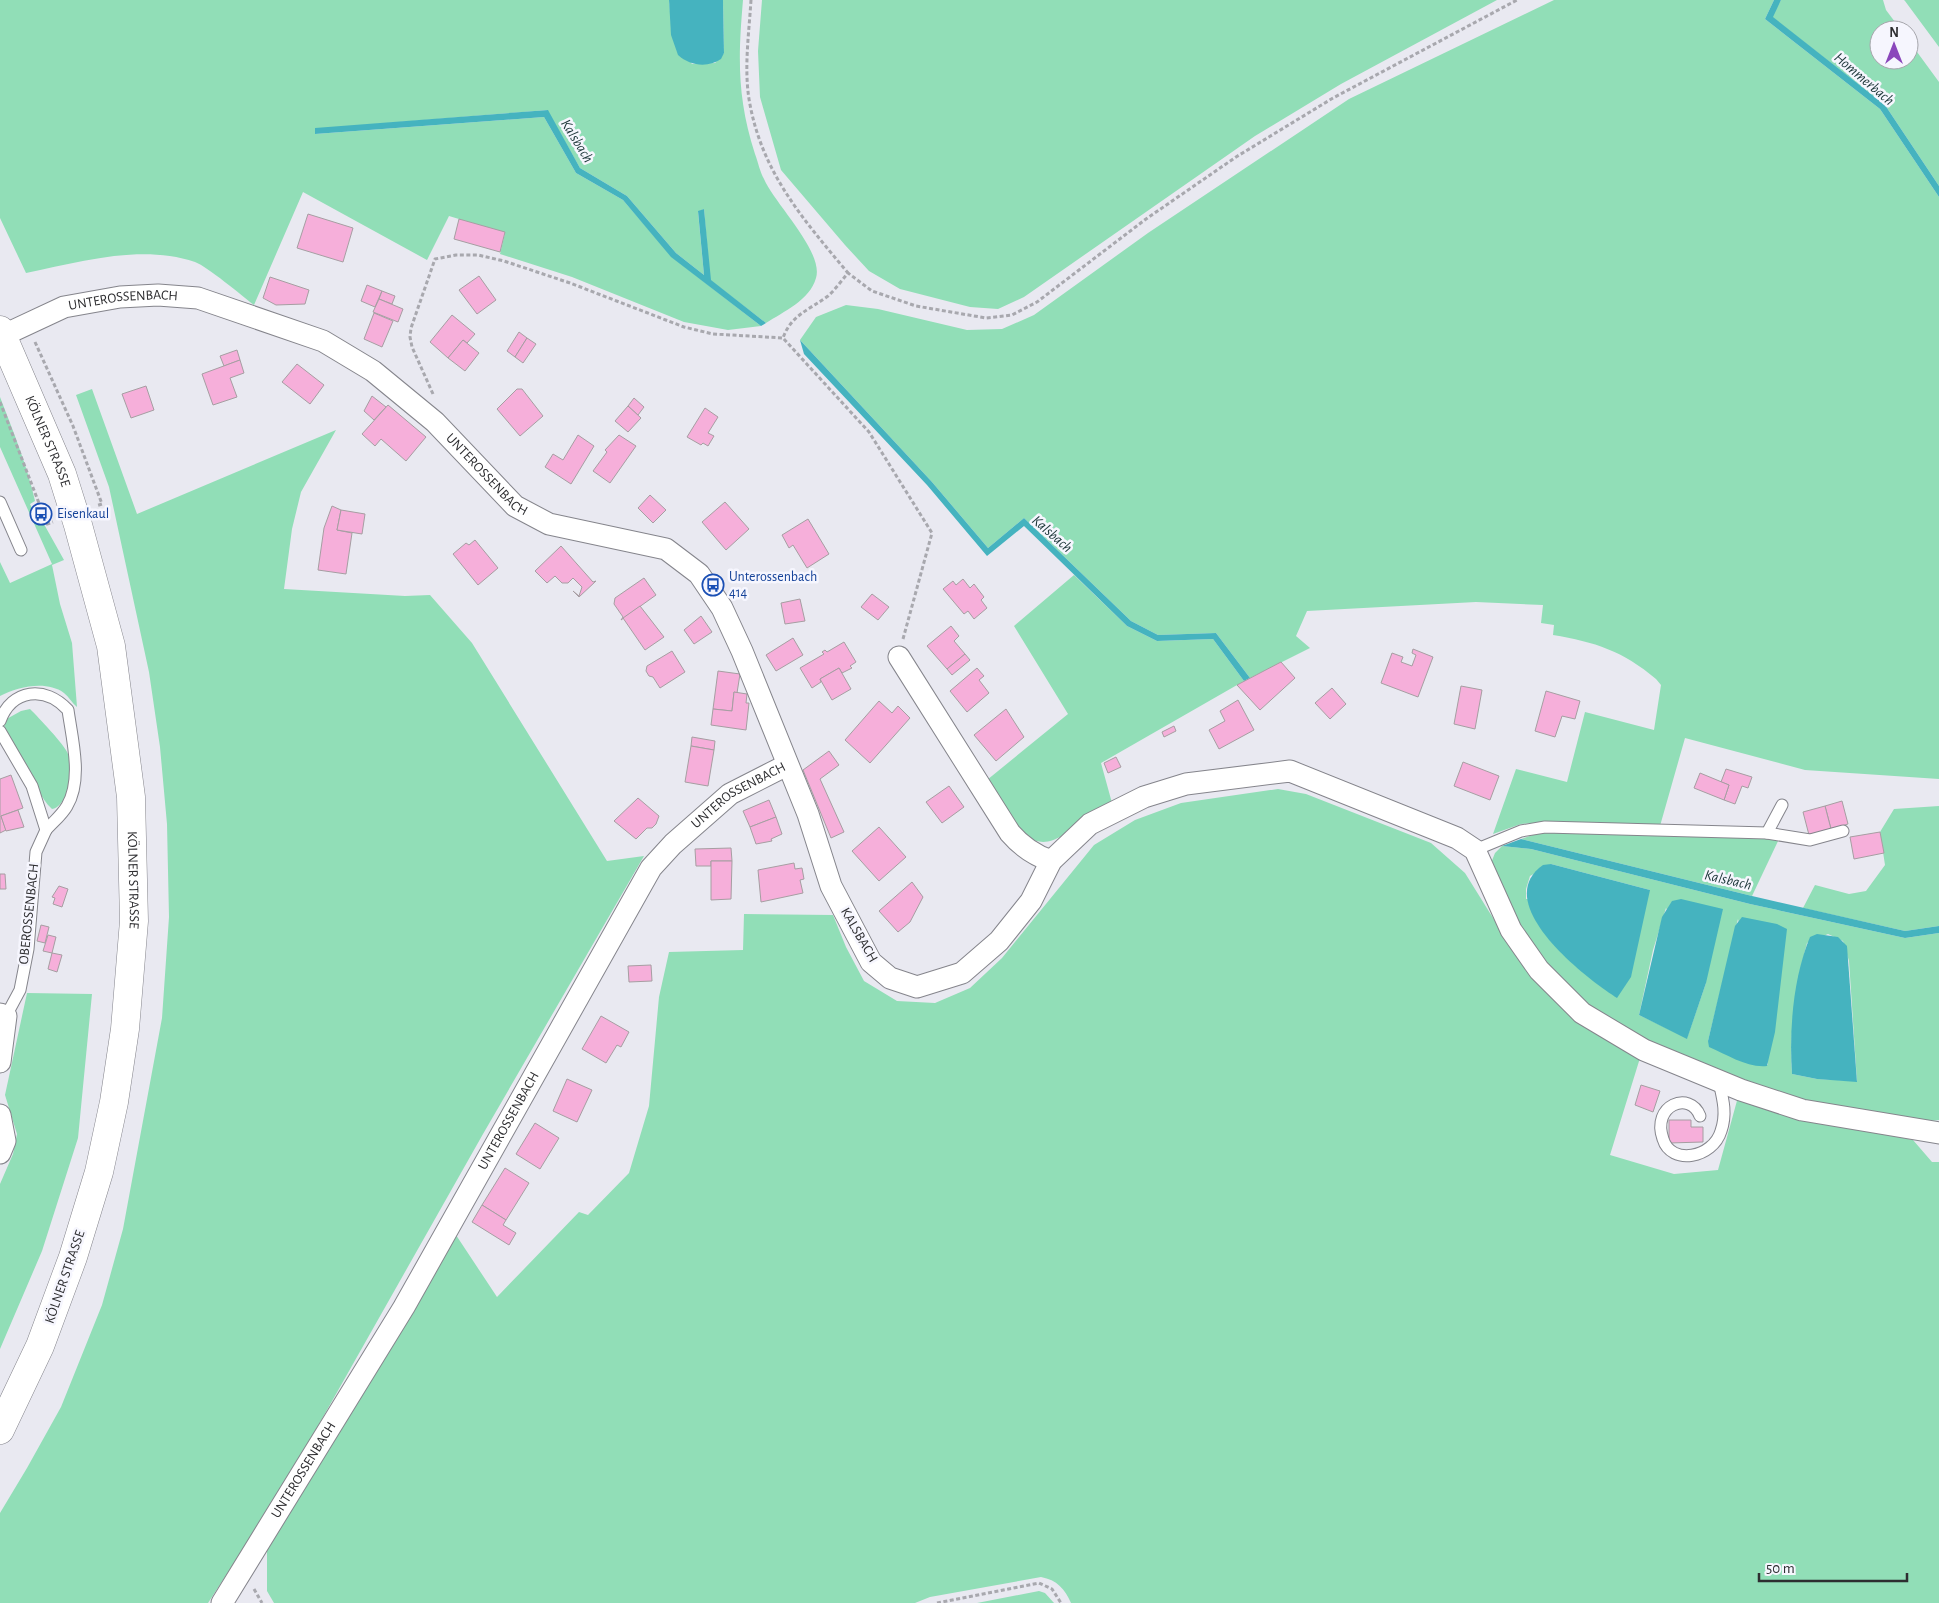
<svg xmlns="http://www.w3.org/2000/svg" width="1939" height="1603" font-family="'Alegreya Sans',sans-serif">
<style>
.green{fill:#91deb7;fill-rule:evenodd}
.water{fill:#45b3bf}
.building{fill:#f6afda;stroke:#a69ea2}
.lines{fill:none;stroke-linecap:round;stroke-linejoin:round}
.lane-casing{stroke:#85858c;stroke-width:13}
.street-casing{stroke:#85858c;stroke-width:23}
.primary-casing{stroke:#85858c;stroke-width:29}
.path{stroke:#a8a8ae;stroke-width:3;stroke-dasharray:4 2.5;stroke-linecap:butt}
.lane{stroke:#fff;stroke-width:11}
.street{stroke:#fff;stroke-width:21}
.primary{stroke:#fff;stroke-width:28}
.labels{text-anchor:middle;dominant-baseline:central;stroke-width:5;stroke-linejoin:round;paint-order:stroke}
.street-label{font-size:14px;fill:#2e2e31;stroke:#f6f6fe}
.transit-label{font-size:14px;fill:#164399;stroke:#f6f6fe;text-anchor:start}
.water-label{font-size:15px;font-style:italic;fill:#20393c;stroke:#f6f6fe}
</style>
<rect width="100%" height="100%" fill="#e9e9f1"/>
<g class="green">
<path d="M0 0H669L672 35 692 64 715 63 724 53 723 0H743C738 58 737 98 755 154 758 162 760 172 764 179 775 204 824 252 816 278 810 300 783 312 766 323L710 280 704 209 698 212 704 275 676 253 627 196 580 168 547 110 315 129V134L544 117 576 173 623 200 672 257 761 326 728 330 684 322 572 277 500 254 505 233 449 216 427 260 303 192 254 305C241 295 208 267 195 262 141 244 80 262 26 273L0 218Z"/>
<path d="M762 0H1497L1341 84 1255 136 1024 297 998 309 970 307 900 289 869 271 845 245 781 170 760 97 758 51Z"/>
<path d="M1554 0H1774L1765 19 1880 109 1939 197V779L1805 770 1685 738 1660 826 1545 822 1521 824 1493 834 1516 769 1567 782 1585 712 1654 730 1661 685 1656 679C1623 651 1595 642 1553 635L1554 625 1541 623 1543 605 1476 602 1307 611 1296 636 1310 648 1250 678 1216 633 1158 635 1131 621 1024 518 988 548 932 482 800 340 816 317 846 305 878 309 967 330 1002 329 1034 315 1148 233 1349 99Z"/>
<path d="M1781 0H1883L1886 10 1901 30H1879V60H1909V41L1939 82V186L1885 105 1772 17Z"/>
<path d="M1904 0H1939V47L1905 1Z"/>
<path d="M92 389 137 514 336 430 301 492 292 529 284 589 405 596 430 595 472 643 607 861 644 856 483 1134 284 1486 208 1603H0V1513L27 1468 61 1407 102 1305 123 1229 162 1018 169 917 167 824 160 747 149 672 109 487 76 395Z"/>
<path d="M0 397C13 431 27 465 35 501L30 504 34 512 40 511 45 526 64 560 52 565 60 604 72 643 77 707C72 703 69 697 64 693 46 680 18 687 0 696V562L10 583 52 564 0 447Z"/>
<path d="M1074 575 1127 626 1157 641 1213 639 1244 681 1101 763 1112 803C1103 808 1093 813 1084 818 1077 823 1070 830 1063 835 1024 861 1004 807 987 780L1068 714 1014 626Z"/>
<path d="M30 709C38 717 65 745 68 754 74 768 69 806 52 809 40 798 36 783 29 769 20 753 7 739 3 721L21 711Z"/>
<path d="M1278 789 1306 794 1431 843 1465 873 1503 934 1640 1058 1610 1155 1674 1174 1718 1170 1738 1097 1800 1117 1913 1140 1932 1162H1939V1603H1071C1065 1589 1057 1580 1041 1577L930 1597 915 1603H274L267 1591V1551L454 1232 497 1297 579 1212 588 1215 629 1173 649 1106 659 997 669 952 743 950 744 914 833 915 846 947 864 981 897 1001 935 1003 970 988 1002 958 1094 845 1135 820 1181 803Z"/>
<path d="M1939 806V926L1905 931 1803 908 1815 885 1849 894 1866 891 1885 865 1880 832 1894 809Z"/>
<path d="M1544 831 1779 839 1752 896 1521 839Z"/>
<path d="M1502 846 1531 849 1750 904 1905 938 1939 933V1120L1921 1122 1804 1102 1744 1083 1647 1043 1587 1006 1545 965 1518 925 1491 863 1495 853ZM1551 864 1650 890 1526 899V889L1530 876ZM1666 908 1706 983 1687 1038 1639 1015 1653 950ZM1738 919 1768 1065 1708 1041ZM1828 934 1843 941 1849 961 1857 1081 1817 1079 1792 1074C1789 1030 1796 985 1807 943Z"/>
<path d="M27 993 92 994 78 1138 42 1251 0 1349V1184L13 1154 17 1134 5 1095Z"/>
<path d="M1039 1591 1045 1593 1054 1603H977Z"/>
</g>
<g class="water">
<path d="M669 0H723L724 53 721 59C708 68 690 66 678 55L671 35Z"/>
<path d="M1774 0H1781L1773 17 1885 105 1939 186V197L1880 109 1765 19Z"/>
<path d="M548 110 580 168 627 196 676 253 704 275 698 211 704 209 711 280 766 323 761 326 671 257 623 200 576 173 544 117 315 134V128Z"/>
<path d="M800 340 932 482 988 548 1024 518 1131 621 1158 635 1216 633 1250 678 1244 681 1213 639 1157 641 1127 626 1024 526 987 556 927 485 804 354Z"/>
<path d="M1521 839 1752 896 1905 931 1939 926V933L1905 938 1750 904 1531 849 1502 846Z"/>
<path d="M1551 864 1650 890 1631 977 1617 998C1585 978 1489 903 1543 865Z"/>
<path d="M1681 899 1723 909 1706 983 1687 1039 1639 1015 1662 917 1672 901Z"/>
<path d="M1742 917 1777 924 1787 929 1775 1032 1767 1066C1747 1068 1728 1055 1709 1047L1708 1041 1735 926Z"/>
<path d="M1817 934 1838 937 1847 946 1857 1082 1817 1079 1792 1074C1789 1030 1793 978 1810 937Z"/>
</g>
<g class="building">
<path d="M308 214 353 228 343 262 297 248Z"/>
<path d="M459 219 505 232 500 252 454 239Z"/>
<path d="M479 276 496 300 477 314 459 290Z"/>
<path d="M270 277 309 290 305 304 276 305 263 298Z"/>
<path d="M367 285 382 291 375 307 361 301Z"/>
<path d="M382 291 395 296 392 304 379 299Z"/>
<path d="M379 299 403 309 398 322 373 312Z"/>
<path d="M374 313 393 321 382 347 364 339Z"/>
<path d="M452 315 475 334 467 343 463 340 448 358 430 342Z"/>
<path d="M519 332 527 338 515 357 507 351Z"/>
<path d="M527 338 536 344 523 363 515 357Z"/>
<path d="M463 340 479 353 465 371 448 358Z"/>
<path d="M237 350 240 360 224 366 220 356Z"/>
<path d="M240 360 244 373 230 378 237 397 213 405 202 374Z"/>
<path d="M297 364 324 385 310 404 282 382Z"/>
<path d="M146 386 154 410 131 418 122 394Z"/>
<path d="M517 389H522L543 416 520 436 497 409Z"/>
<path d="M372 396 386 407 374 420 364 411Z"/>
<path d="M634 398 644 407 638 415 628 406Z"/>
<path d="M388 405 426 437 406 461 381 439 375 446 362 434Z"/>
<path d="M628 406 641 418 628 432 615 421Z"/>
<path d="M705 408 718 417 708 433 714 436 708 446 703 443 701 445 687 437Z"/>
<path d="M578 435 594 446 571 484 545 467 553 454 563 460Z"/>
<path d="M619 435 636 446 610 483 593 471 607 452 605 450Z"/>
<path d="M650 495 666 510 653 523 638 508Z"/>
<path d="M725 502 749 529 726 550 702 522Z"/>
<path d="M332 506 341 510 337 530 352 533 346 574 318 570 324 528Z"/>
<path d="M341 510 365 514 362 534 337 530Z"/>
<path d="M808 519 829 554 807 568 793 545 789 548 782 535Z"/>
<path d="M475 540 498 568 478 585 453 554 466 543 469 545Z"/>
<path d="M561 546 593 582 596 581 579 597 573 591 579 596 582 587 573 578 568 583H562L555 576 547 583 535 571Z"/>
<path d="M644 578 656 595 621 620 623 617 614 604 615 598Z"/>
<path d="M963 579 970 588 974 584 984 597 981 600 987 608 974 619 968 611 964 614 943 589 953 581 956 585Z"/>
<path d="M872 594 889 607 878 620 861 607Z"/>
<path d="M800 599 805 621 785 624 781 603Z"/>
<path d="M640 606 664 637 645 650 623 618Z"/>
<path d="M701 616 712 632 694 644 684 630Z"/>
<path d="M951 626 959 636 954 641 965 654 947 669 927 646Z"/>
<path d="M793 638 803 655 776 671 766 655Z"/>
<path d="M844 642 856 662 850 666 852 668 842 673 839 668 820 679 821 682 812 688 800 668 824 654 822 652 825 650 827 652Z"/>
<path d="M1413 649 1433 657 1418 697 1381 683 1392 653 1403 657 1401 662 1412 666 1416 655 1412 653Z"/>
<path d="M672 651 685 672 660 688 653 677 649 676 646 671 647 666Z"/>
<path d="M965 654 970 660 952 675 947 669Z"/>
<path d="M1281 662 1295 678 1260 710 1237 685Z"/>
<path d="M839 668 851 689 832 700 820 679Z"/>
<path d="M977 668 984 676 979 680 989 693 967 712 950 691Z"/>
<path d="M718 671 740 674 737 693 734 692 732 711 713 709Z"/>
<path d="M1461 686 1482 690 1475 729 1454 724Z"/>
<path d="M1332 688 1346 704 1330 719 1315 703Z"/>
<path d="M1546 691 1580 701 1575 719 1562 716 1555 737 1535 731Z"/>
<path d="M734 692 747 694 746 703H749L746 730 711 725 713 709 732 711Z"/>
<path d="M1238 700 1254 730 1219 749 1209 730 1225 721 1220 711Z"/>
<path d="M879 701 892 713 898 706 910 718 870 763 845 740Z"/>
<path d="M1006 709 1024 737 996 761 974 735Z"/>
<path d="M1174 726 1176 731 1164 737 1162 732Z"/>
<path d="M692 737 715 741 714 750 691 746Z"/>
<path d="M691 746 714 750 708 786 685 782Z"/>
<path d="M829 751 839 765 820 779 844 832 831 838 803 770Z"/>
<path d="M1116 757 1121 767 1108 773 1104 763Z"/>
<path d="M1463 762 1499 776 1490 800 1454 786Z"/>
<path d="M1726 769 1752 777 1748 788 1742 786 1735 804 1724 800 1729 785 1721 782Z"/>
<path d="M1700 773 1729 785 1724 800 1694 788Z"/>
<path d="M11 775 23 808 1 816 6 830 0 833V779Z"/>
<path d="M949 786 964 807 942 823 926 802Z"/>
<path d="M638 798 659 816 656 824 652 828H647L636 839 614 821Z"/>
<path d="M769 800 776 817 750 827 743 811Z"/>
<path d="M1842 801 1848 824 1831 829 1825 806Z"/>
<path d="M1825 806 1831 829 1809 835 1803 812Z"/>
<path d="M18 810 24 827 6 831 1 816Z"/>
<path d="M776 817 782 834 771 839 772 841 756 844 750 827Z"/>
<path d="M879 827 906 857 879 881 852 851Z"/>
<path d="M1880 832 1884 853 1854 859 1850 837Z"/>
<path d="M731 848 732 861H711V866H696L695 849Z"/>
<path d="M711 861H732L731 899 711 900Z"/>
<path d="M794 863 795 869 802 868 804 879 800 880 803 893 761 902 758 870Z"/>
<path d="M0 874H5L6 889H0Z"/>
<path d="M912 882 923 897 910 922 898 932 879 911Z"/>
<path d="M59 886 68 889 62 907 53 904 55 898 52 897Z"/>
<path d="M41 925 49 927 45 943 37 941Z"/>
<path d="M48 935 56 937 52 953 43 951Z"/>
<path d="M52 953 62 955 57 972 48 969Z"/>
<path d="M651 965 652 981 629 982 628 966Z"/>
<path d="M601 1016 629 1032 621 1047 617 1045 606 1063 582 1049Z"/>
<path d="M567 1079 592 1090 577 1122 553 1111Z"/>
<path d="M1641 1085 1660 1091 1653 1112 1635 1105Z"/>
<path d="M1669 1120H1691V1127H1703V1142L1669 1143Z"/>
<path d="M535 1123 559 1138 540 1169 516 1154Z"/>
<path d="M505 1168 529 1183 506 1220 482 1205Z"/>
<path d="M482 1205 506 1220 503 1225 516 1233 509 1245 472 1222Z"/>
</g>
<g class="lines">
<g class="lane-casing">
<g id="lane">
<path d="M0 502 21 550"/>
<path d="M0 721C12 689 45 685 68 710 72 739 83 779 67 806 62 815 53 822 46 830"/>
<path d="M0 731 32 786 46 830 36 852 28 949 20 990 6 1016"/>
<path d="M1767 833 1810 840 1843 831"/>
<path d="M1475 850 1521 831 1545 827 1767 833 1782 805"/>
<path d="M1700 1116C1690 1090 1651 1105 1663 1139 1671 1166 1713 1158 1721 1131 1727 1114 1723 1099 1719 1082"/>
</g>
</g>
<g class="street-casing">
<g id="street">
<path id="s1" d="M4 335 64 307 120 297 158 295 198 298 323 341 373 371 435 422 515 506 549 524 666 549 699 574 722 608 742 651 808 814 831 886 871 962 890 978 917 987 962 973 999 941 1031 901 1051 861 1090 824 1144 797 1186 784 1290 771 1457 838 1475 850 1511 930 1539 970 1582 1013 1644 1050 1741 1090 1802 1110 1939 1133"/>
<path d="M899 657 1010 833C1022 847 1034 855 1051 861"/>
<path d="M0 1014 6 1016 0 1062"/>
<path d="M0 1115 5 1141 0 1153"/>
<path id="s2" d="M222 1603 404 1307 651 868 673 844 730 794 787 765"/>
</g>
</g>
<g class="primary-casing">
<g id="primary">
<path id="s3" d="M0 330 62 474 78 525 111 646 131 797 134 921 125 1029 114 1102 99 1172 73 1257 40 1346 0 1430"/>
</g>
</g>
<g class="path">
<path d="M751 0C749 33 744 67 749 99 761 172 803 219 848 273"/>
<path d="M35 342 73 426 102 504 96 506"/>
<path d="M433 394 412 347 410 337 411 328 435 259 456 255H478L504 261 570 283 684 327 713 334 783 338"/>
<path d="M0 402 47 524 53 522"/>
<path d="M903 639 932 533 869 432 783 338C791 315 809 310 828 296 835 290 842 280 848 273L872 291 916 306 986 318 1012 315 1037 302 1146 219 1236 157 1333 98 1517 0"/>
<path d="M254 1589 262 1603"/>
<path d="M937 1603 1039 1583 1052 1589 1061 1603"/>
</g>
<use href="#lane" class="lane"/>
<use href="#street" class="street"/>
<use href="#primary" class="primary"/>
</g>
<defs>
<g id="bus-ring" transform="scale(1.125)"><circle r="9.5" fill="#f6f6fe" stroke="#1a4fb4" stroke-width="1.5"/><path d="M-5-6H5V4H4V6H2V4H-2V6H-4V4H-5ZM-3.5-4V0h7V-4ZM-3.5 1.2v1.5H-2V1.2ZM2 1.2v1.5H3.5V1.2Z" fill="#1a4fb4"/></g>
</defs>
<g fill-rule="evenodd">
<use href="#bus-ring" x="41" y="514"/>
<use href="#bus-ring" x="713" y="585"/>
</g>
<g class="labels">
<g class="street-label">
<text stroke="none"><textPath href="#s1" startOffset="126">UNTEROSSENBACH</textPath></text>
<text stroke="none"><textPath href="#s3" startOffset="121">KÖLNER STRASSE</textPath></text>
<text stroke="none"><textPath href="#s1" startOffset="546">UNTEROSSENBACH</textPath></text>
<text stroke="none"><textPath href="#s2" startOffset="966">UNTEROSSENBACH</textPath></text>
<text stroke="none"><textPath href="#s3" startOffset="571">KÖLNER STRASSE</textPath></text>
<text transform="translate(29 914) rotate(-84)">OBEROSSENBACH</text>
<text transform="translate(859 935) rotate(60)">KALSBACH</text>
<text stroke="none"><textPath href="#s2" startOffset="561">UNTEROSSENBACH</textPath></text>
<text transform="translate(65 1277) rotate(-71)">KÖLNER STRASSE</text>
<text stroke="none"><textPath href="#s2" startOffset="156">UNTEROSSENBACH</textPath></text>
</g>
<g class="transit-label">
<text x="57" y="514">Eisenkaul</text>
<text x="729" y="577">Unterossenbach<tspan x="729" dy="16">414</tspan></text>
</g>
<g class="water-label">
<text transform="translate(1864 79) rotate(40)">Hommerbach</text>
<text transform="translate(577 141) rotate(58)">Kalsbach</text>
<text transform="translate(1052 534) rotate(41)">Kalsbach</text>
<text transform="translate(1728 880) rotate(13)">Kalsbach</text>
</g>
</g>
<g transform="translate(1894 45)"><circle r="24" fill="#f6f6fe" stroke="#a6a6ac"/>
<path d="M0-4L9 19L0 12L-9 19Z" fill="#8a47bb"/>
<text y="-8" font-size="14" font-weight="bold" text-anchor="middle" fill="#2e2e31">N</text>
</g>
<path d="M1759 1573v8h148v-8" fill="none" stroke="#2e2e31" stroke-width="2.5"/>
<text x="1766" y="1573" font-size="15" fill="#2e2e31" stroke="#f6f6fe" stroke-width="4" paint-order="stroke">50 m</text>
</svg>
